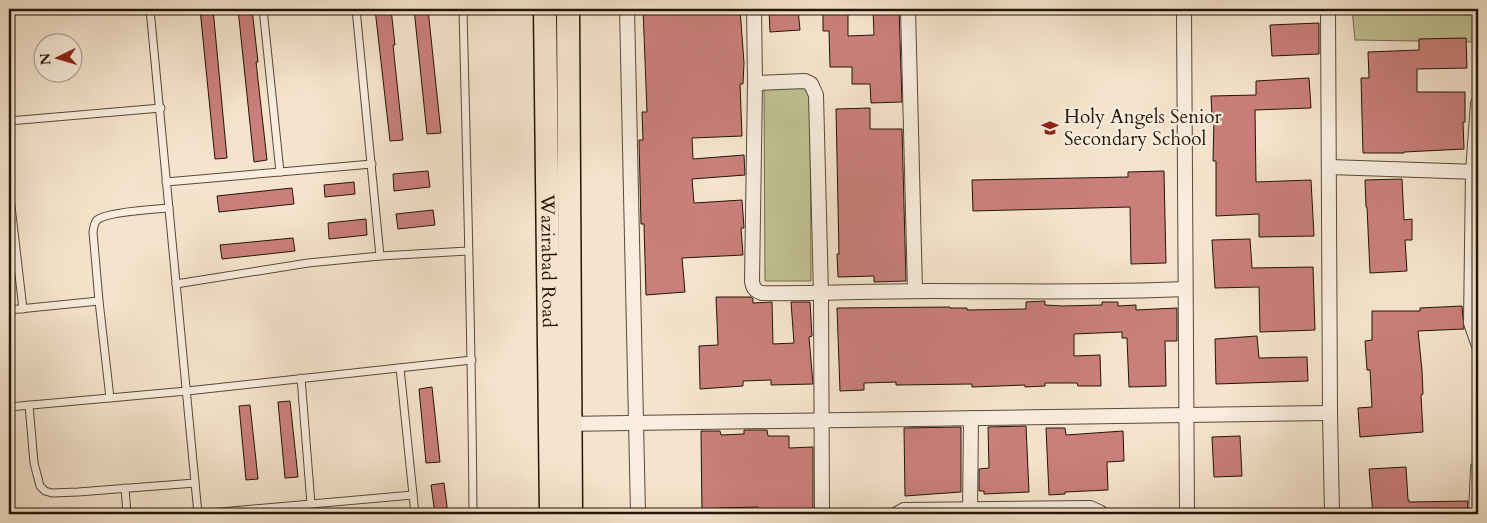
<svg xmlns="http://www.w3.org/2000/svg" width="1487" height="523" font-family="Cardo,serif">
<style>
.green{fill:#c1c294;stroke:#726c4d}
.building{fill:#ca7f7b;stroke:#231506}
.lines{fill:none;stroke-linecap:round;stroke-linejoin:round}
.service-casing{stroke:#584938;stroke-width:9}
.minor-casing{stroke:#584938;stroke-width:16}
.trunk-casing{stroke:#231506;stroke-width:25}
.service{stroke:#f8edde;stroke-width:7}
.minor{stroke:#f8edde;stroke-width:14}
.trunk{stroke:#f5e4cd;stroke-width:22}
.labels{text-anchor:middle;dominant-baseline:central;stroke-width:4.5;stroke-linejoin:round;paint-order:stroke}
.poi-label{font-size:19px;fill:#231506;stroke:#f8edde;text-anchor:start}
.street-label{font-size:19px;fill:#231506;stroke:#f8edde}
</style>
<rect width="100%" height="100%" fill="#f5e4cd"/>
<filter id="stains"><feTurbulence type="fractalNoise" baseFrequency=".004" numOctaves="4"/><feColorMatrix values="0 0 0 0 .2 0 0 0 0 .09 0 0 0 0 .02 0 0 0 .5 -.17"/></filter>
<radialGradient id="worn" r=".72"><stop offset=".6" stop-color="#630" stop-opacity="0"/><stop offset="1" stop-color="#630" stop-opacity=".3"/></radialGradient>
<g class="green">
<path d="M1352 9H1478V42L1355 40Z"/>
<path d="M764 84H810L811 281H765Z"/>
</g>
<g class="building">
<path d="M200 9H213L227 158 215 159Z"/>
<path d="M238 9H252L258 62H256L267 160 254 162Z"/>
<path d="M375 9H391L395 45H393L403 140 390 141Z"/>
<path d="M414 9H428L441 133 427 134Z"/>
<path d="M643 9H740L744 63 743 84H740L742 136 692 138 693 159 744 155 745 175 692 179 694 203 742 200 744 228H741L743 255 682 258 685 292 646 295 644 224H641L639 140H643L642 112H647Z"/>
<path d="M769 9H798L800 30 770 32Z"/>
<path d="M823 9H848V36L874 35 873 9H899L902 102 871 103 870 84H852V67H830L829 31H823Z"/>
<path d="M1319 23V54L1272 56 1270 25Z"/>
<path d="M1466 38 1467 68 1417 69V92H1465V122H1463L1464 149 1404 152V153H1363L1361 78H1369L1368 52 1419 50V39Z"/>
<path d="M1309 78 1311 108 1255 110 1256 182 1311 180 1314 236 1259 237V214L1216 216V161H1213L1214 117H1212L1211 96 1256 95V81Z"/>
<path d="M870 108V129H902L906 281 874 282V276L838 277 837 254H839L836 109Z"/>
<path d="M428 171 430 187 394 191 393 174Z"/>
<path d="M1164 171 1166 263 1131 264 1130 207 973 211 972 180 1128 177V172Z"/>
<path d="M1402 179 1404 220 1412 219V240H1405L1407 271 1370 273 1367 207H1366L1365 180Z"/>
<path d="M354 182 355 194 325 197 324 185Z"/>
<path d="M292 188 294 204 219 212 217 196Z"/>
<path d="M433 210 435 225 398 229 396 214Z"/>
<path d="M366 219 367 235 329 239 328 223Z"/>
<path d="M293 238 295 251 222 259 220 245Z"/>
<path d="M1250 239 1252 268 1313 267 1315 330 1260 332 1259 287 1215 288 1212 240Z"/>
<path d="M716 297H751L753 299V303L772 302 773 344 794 343 791 302H810L812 336 809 337 813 384 771 385V380L743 381V386L700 389 699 346 718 345Z"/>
<path d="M1045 301V305L1063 306 1102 305V302H1118V306L1136 305V310L1177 308V341H1165L1166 386 1129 387 1127 338H1122V332L1074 334V356L1100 355 1101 386H1078L1077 383H1045V386L1025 387V385L972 387V384L896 385V382L864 383V390L840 391 837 308 950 307V308H967V310L1026 309V302Z"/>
<path d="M1462 306 1464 329 1418 331 1422 370 1423 394 1421 395 1423 432 1360 437 1358 408 1372 407 1370 370H1367L1365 341 1372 340V311H1420V308Z"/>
<path d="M1257 336 1259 358 1307 357 1308 381 1216 384 1215 339Z"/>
<path d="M432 387 440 462 426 463 419 389Z"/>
<path d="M290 401 298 477 285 478 278 402Z"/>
<path d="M250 405 258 479 246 480 239 406Z"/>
<path d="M1026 426 1029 492 984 494V491H979V469L989 468 988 427Z"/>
<path d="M961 427V492L905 496 904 428Z"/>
<path d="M1046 428H1065L1066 435 1123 431 1124 461 1107 462 1108 490 1065 492V494L1049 495Z"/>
<path d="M744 430H767L768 436H789V448L813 447V513H778V509L758 510V507L719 508V514H702L701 431H720L721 435 744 434Z"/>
<path d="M1240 436 1242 476 1214 477 1212 437Z"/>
<path d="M1406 467 1408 500H1409V502L1468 501 1467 514H1373L1369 469Z"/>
<path d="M444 483 448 514H435L431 485Z"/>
</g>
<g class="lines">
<g class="service-casing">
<g id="service">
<path d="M150 9 198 514"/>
<path d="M263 9 280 172"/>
<path d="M356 9 380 256"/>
<path d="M463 9C467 177 472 346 473 514"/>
<path d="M9 121 161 108"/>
<path d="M166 182 372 164"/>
<path d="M9 189 23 309"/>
<path d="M176 284 308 263 380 256 468 251"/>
<path d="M9 310 99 301"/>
<path d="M400 368 415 514"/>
<path d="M301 378 311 504"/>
<path d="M110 398 99 301 93 232C94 227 94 223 97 220 105 212 155 209 169 208"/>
<path d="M29 405 34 463 40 486 45 491 52 493 78 492 195 483"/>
<path d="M9 407 187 391 472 360"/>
<path d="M125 488 127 514"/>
<path d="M198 514 413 495"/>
</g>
</g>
<g class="minor-casing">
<g id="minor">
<path d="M627 9 638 514"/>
<path d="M754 9 755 83 752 281C753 288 755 291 762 293 818 294 875 291 932 291 1016 291 1101 293 1185 289"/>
<path d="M908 9 915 291"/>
<path d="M1184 9 1187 514"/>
<path d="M1328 9 1330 413 1332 514"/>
<path d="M755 83 805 81 811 84 816 95 821 294 822 514"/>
<path d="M1478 103 1473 172 1471 323 1478 343"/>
<path d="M1329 167 1478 172"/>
<path d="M563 424 1330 413"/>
<path d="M897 514 904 510 1090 508 1099 512 1102 514"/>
<path d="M970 514 971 418"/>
<path d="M1476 514 1478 468"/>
</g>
</g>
<g class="trunk-casing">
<g id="trunk">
<path id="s1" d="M545 9 551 514"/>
<path d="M568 9 571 514"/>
</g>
</g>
<use href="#service" class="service"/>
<use href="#minor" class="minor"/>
<use href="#trunk" class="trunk"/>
</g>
<defs>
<g id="school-bare" transform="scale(1.35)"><path d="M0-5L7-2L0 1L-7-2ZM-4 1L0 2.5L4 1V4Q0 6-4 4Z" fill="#8f2418" stroke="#f8edde" stroke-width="2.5" paint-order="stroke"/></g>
</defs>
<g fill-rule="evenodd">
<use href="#school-bare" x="1050" y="128"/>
</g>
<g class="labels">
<g class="poi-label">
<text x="1064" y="117">Holy Angels Senior<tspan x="1064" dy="22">Secondary School</tspan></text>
</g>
<g class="street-label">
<text stroke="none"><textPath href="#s1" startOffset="252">Wazirabad Road</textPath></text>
</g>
</g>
<rect width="1487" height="523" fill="none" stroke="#f5e4cd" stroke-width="30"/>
<rect x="10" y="10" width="1467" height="503" fill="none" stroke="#231506" stroke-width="2.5"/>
<rect x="15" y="15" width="1457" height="493" fill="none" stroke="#231506"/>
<g transform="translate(58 58) rotate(265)"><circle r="24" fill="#f8edde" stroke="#a39788"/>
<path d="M0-4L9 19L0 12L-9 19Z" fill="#8f2418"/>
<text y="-8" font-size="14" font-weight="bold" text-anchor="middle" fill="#231506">N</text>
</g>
<rect width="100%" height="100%" filter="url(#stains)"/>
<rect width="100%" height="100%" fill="url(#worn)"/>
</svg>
